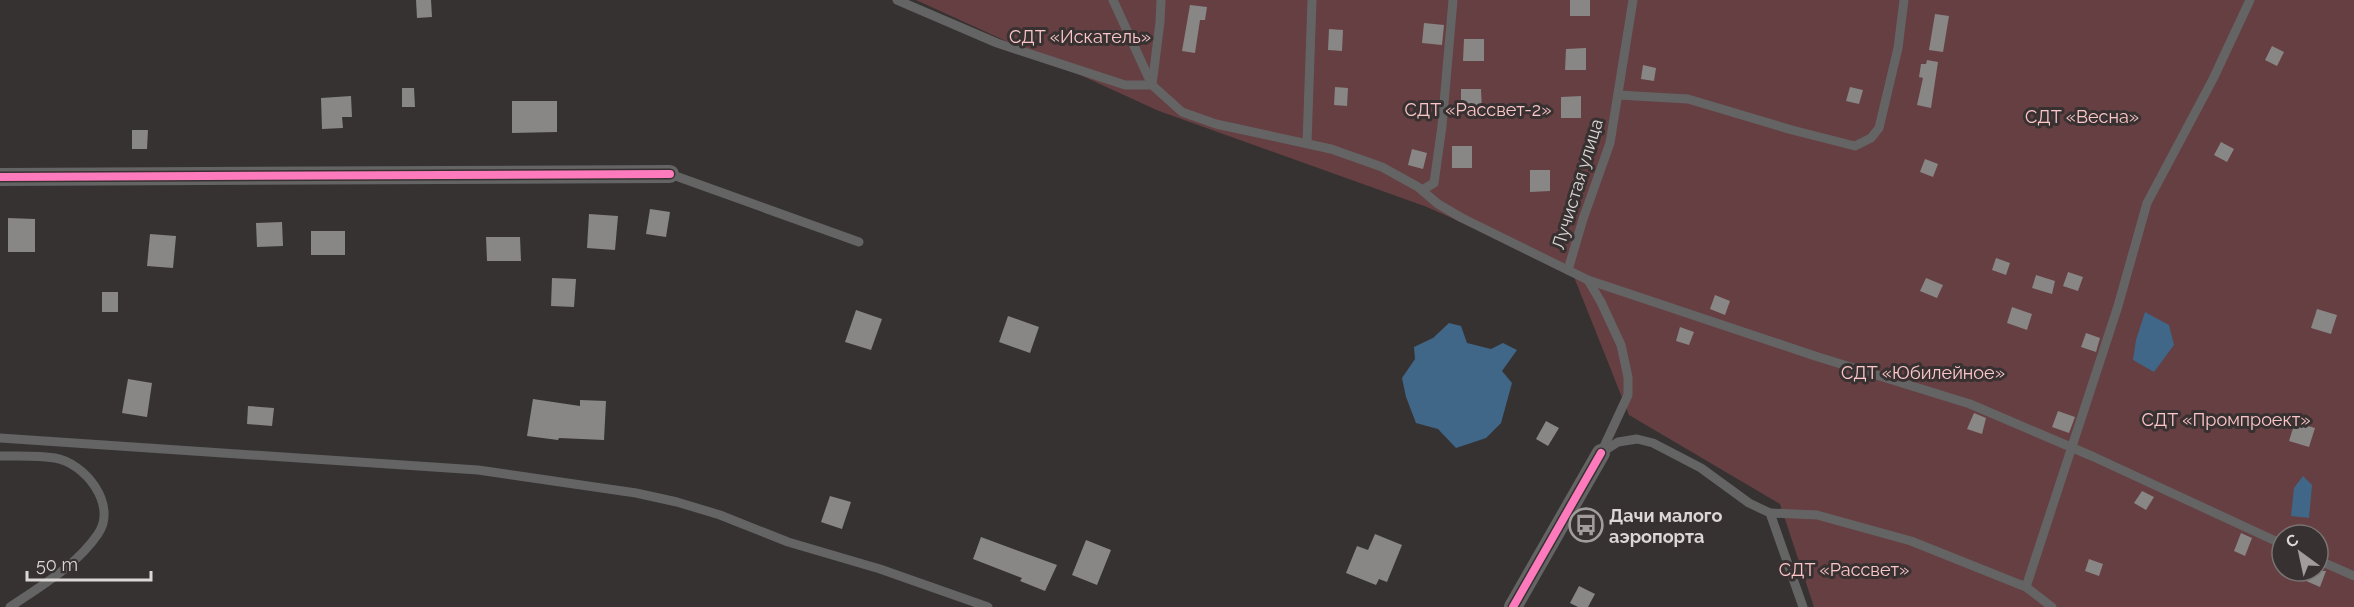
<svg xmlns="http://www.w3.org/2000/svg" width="2354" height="607" font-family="Raleway,sans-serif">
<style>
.green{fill:#653f42;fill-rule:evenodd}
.water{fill:#406688}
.building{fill:#898686}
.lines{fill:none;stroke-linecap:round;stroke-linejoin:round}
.service{stroke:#646465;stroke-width:9}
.minor{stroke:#646465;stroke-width:18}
.cycleway-casing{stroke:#383131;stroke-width:11}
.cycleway{stroke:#fd7abc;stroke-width:8}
.labels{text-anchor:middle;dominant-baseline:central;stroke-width:6;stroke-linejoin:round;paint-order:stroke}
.park-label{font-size:18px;fill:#fdc6c9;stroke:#383131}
.street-label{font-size:18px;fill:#dbd7d7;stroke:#383131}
.poi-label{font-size:18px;font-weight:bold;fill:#dbd7d7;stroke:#383131;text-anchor:start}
</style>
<rect width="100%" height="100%" fill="#373232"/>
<path class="green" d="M916 0H2354V607H1814L1780 504 1629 415 1572 272 1427 207 1159 111ZM2282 535H2318V571H2282Z"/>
<g class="water">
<path d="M2145 312 2169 325 2174 345 2154 372 2133 360 2136 340Z"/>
<path d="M1449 323 1461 326 1467 343 1491 349 1503 343 1517 350 1502 371 1512 383 1501 423 1486 438 1456 448 1438 429 1416 423 1406 397 1402 378 1415 359 1414 347 1433 338Z"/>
<path d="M2303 476 2312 485 2309 518 2291 516 2294 488Z"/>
</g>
<g class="building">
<path d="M416 0H431L432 17 417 18Z"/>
<rect x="1570" y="0" width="20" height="16"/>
<path d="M1190 5 1207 7 1205 20H1200L1195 53 1182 51Z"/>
<path d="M1935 14 1949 16 1943 52 1929 50Z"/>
<path d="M1424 23 1444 25 1442 45 1422 43Z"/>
<path d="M1329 29 1343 30 1342 51 1328 50Z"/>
<path d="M1464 39H1484V61H1463Z"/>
<path d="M2272 46 2284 52 2277 66 2265 60Z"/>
<path d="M1586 48V70H1565L1566 49Z"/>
<path d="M1927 60 1938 62 1931 108 1917 105 1923 78 1919 77 1921 64H1926Z"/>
<path d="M1643 65 1656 68 1654 81 1641 79Z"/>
<path d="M1335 87 1348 88 1347 106 1334 105Z"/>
<path d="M1850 87 1863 90 1859 104 1846 101Z"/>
<path d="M402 88H414L415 107H402Z"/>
<path d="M1461 89H1481L1482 111H1461Z"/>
<path d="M351 96 352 117H342L343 128 322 129 321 98Z"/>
<path d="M1581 96V118H1561V97Z"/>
<path d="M512 101H557V132L512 133Z"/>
<path d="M132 130H148L147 149H132Z"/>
<path d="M2221 142 2234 149 2227 162 2214 155Z"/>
<rect x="1452" y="146" width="20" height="22"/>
<path d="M1412 149 1427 153 1423 169 1408 165Z"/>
<path d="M1925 159 1938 164 1933 177 1920 172Z"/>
<path d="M1530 170H1550V191L1530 192Z"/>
<path d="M650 209 670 212 666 237 646 234Z"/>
<path d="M589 214 618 216 615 250 587 248Z"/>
<path d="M8 218 35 219V252H8Z"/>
<path d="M282 222 283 246 257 247 256 223Z"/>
<rect x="311" y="231" width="34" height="24"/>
<path d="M150 234 176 236 173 268 147 266Z"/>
<path d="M486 237H520L521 261H487Z"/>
<path d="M1996 258 2010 263 2006 275 1992 270Z"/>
<path d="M2068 272 2083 277 2078 291 2063 286Z"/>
<path d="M2036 275 2055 281 2052 294 2032 288Z"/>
<path d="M552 278 576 279 574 307 551 306Z"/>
<path d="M1926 278 1943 285 1937 298 1920 291Z"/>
<rect x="102" y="292" width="16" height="20"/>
<path d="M1715 295 1730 301 1725 315 1710 309Z"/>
<path d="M2012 307 2032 314 2027 330 2007 323Z"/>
<path d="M2317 309 2337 315 2331 334 2311 328Z"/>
<path d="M856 310 882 319 871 350 845 342Z"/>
<path d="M1008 316 1039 327 1030 353 999 342Z"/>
<path d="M1680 327 1694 332 1689 345 1676 341Z"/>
<path d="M2086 333 2100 338 2096 352 2081 347Z"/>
<path d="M128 379 152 383 147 417 122 413Z"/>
<path d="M533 399 580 406V400L606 401 604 440 559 438 558 440 527 436Z"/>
<path d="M248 406 274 408 272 426 247 424Z"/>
<path d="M2058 411 2075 417 2069 433 2052 427Z"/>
<path d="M1974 413 1986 418 1982 434 1967 429Z"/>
<path d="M1546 421 1559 428 1548 446 1536 439Z"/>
<path d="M2295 422 2315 428 2309 447 2289 441Z"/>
<path d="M2142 491 2154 497 2146 510 2134 503Z"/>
<path d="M830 496 851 502 842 529 821 522Z"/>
<path d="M2241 533 2252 538 2245 556 2234 551Z"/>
<path d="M1375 534 1402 545 1387 582 1379 579 1376 585 1346 573 1357 546 1368 550Z"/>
<path d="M981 537 1057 565 1045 591 1020 581 1022 578 973 559Z"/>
<path d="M1086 540 1111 550 1097 585 1072 575Z"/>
<path d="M2089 559 2103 564 2099 576 2085 571Z"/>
<path d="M2283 571H2326L2320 587Z"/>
<path d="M1579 586 1595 594 1588 607H1578L1570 603Z"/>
</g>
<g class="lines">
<g class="service">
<path d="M897 0 997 43 1125 85H1152"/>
<path d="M1113 0 1152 85 1182 112 1216 124 1331 149 1382 167 1418 187 1438 204 1462 218 1588 280 1601 302 1621 345 1628 377V395L1601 453"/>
<path d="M1152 85 1160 22 1161 0"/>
<path d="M1618 95 1688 99 1792 130 1855 146 1871 138 1879 128 1898 48 1904 0"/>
<path d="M1307 143 1312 0"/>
<path d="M670 174 859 242"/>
<path d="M1422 190 1434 183 1442 126 1453 0"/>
<path d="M1568 270 1583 219 1610 143 1633 0"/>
<path d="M1588 280 1815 356 1970 404 2094 457 2282 544"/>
<path d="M0 438 478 470 636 493 677 502 720 515 788 542 880 569 988 607"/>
<path d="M1601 453 1618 442 1637 439 1653 443 1701 468 1749 503 1770 513 1803 607"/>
<path d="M0 456C18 456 38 455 55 458 85 463 118 505 98 534 76 566 41 586 10 607"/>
<path d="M1770 513 1817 515 1911 541 2026 587 2052 607"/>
<path d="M2318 560 2354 576"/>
<path d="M2026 587 2118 306 2147 203 2213 79 2250 0"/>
</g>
<g class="minor">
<path d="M0 177 670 174"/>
<path d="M1513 607 1601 453"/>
</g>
<g class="cycleway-casing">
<g id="cycleway">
<path d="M0 177 670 174"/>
<path d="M1513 607 1601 453"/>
</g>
</g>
<use href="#cycleway" class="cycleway"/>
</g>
<defs>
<g id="bus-ring" transform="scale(1.725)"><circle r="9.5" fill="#383131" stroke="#a29d9d" stroke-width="1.5"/><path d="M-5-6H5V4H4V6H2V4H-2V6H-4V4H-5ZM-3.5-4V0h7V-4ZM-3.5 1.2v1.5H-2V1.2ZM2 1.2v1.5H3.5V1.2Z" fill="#a29d9d"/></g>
</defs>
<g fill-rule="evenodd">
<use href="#bus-ring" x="1586" y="525"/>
</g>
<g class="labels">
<g class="park-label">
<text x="1080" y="36">СДТ «Искатель»</text>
<text x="1478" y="109">СДТ «Рассвет-2»</text>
<text x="2082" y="116">СДТ «Весна»</text>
<text x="1923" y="372">СДТ «Юбилейное»</text>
<text x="2226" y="419">СДТ «Промпроект»</text>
<text x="1844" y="569">СДТ «Рассвет»</text>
</g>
<g class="street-label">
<text transform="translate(1577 184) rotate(-73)">Лучистая улица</text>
</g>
<g class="poi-label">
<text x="1609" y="515">Дачи малого<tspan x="1609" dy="21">аэропорта</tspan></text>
</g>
</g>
<g transform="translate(2300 553) rotate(327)"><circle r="28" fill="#383131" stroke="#797373" stroke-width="1.5"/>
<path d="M0-4.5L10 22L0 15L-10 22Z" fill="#a29d9d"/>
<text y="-9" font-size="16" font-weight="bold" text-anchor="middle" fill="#dbd7d7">С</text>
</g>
<path d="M27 571v9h124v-9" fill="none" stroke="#dbd7d7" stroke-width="3"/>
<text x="36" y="571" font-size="18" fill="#dbd7d7" stroke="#383131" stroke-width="4.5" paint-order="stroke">50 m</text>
</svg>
